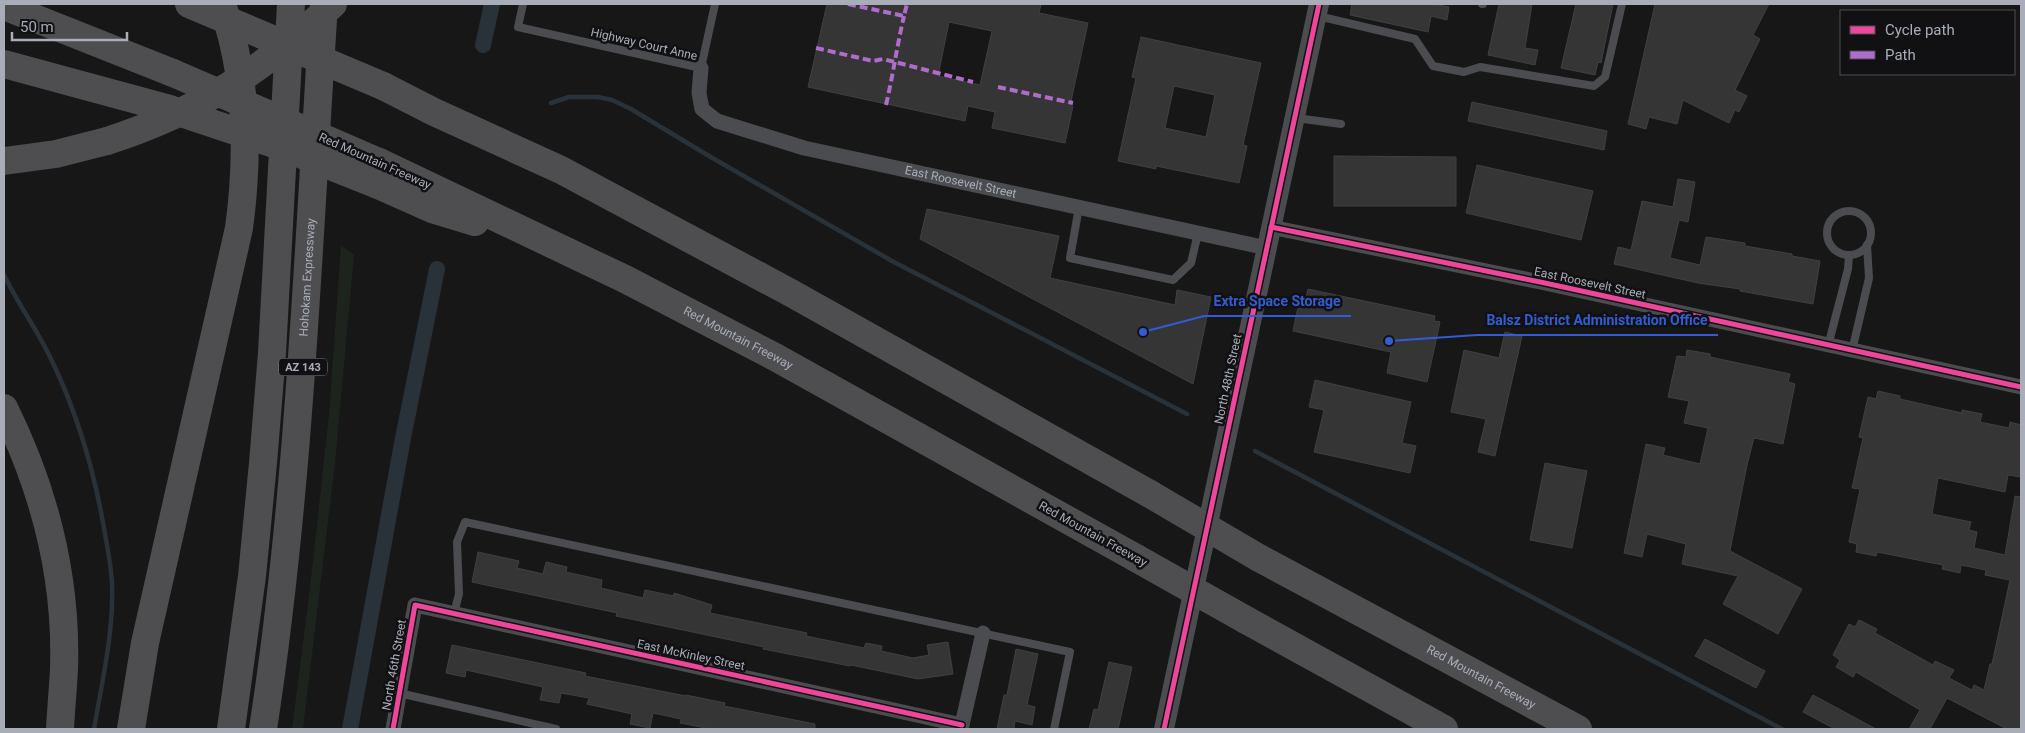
<svg xmlns="http://www.w3.org/2000/svg" width="2025" height="733" font-family="Roboto,sans-serif">
<style>
.green{fill:#1d241e}
.lines{fill:none;stroke-linecap:round;stroke-linejoin:round}
.stream{stroke:#2a3239;stroke-width:4.5}
.canal{stroke:#2a3239;stroke-width:16}
.building{fill:#353536;stroke:#3f4043;fill-rule:evenodd}
.service{stroke:#4b4c50;stroke-width:8}
.minor{stroke:#4b4c50;stroke-width:15}
.tertiary{stroke:#4b4c50;stroke-width:20}
.motorway{stroke:#4e4e51;stroke-width:28}
.motorway-bridge{stroke:#4e4e51;stroke-width:28}
.quiet{stroke:#b06ccc;stroke-width:4;stroke-dasharray:8 4;stroke-linecap:butt}
.cycleway-casing{stroke:#111113;stroke-width:8}
.cycleway{stroke:#ed469a;stroke-width:5}
.labels{text-anchor:middle;dominant-baseline:central;stroke-width:5;stroke-linejoin:round;paint-order:stroke}
.shield{fill:#111113;stroke:#7b7e86;stroke-width:1}
.shield-label{font-size:11px;font-weight:bold;fill:#a8adb8}
.street-label{font-size:12px;fill:#a8adb8;stroke:#111113}
.leader{fill:none;stroke:#325cd3;stroke-width:2}
.callout-dot{fill:#325cd3;stroke:#111113;stroke-width:2}
.callout-label{font-size:14px;text-anchor:middle;font-weight:bold;fill:#325cd3;stroke:#111113;stroke-width:5;stroke-linejoin:round;paint-order:stroke}
</style>
<rect width="100%" height="100%" fill="#171717"/>
<path class="green" d="M341 245 354 255 335 463 303 729H292L310 588 329 415Z"/>
<g class="lines">
<g class="stream">
<path d="M551 103 569 97H598L612 100 631 109 709 156 892 261 1187 414"/>
<path d="M4 275C18 304 38 331 52 361 78 415 95 474 105 534 108 550 111 566 112 583 114 631 102 682 94 729"/>
<path d="M1255 451 1782 729"/>
</g>
<g class="canal">
<path d="M483 45 492 4"/>
<path d="M350 729 403 438 437 269"/>
</g>
</g>
<g class="building">
<path d="M827 4H1041L1039 13 1088 23 1070 106H1073L1065 143 992 128 995 112 968 106 965 121 808 87ZM949 22 992 31 980 85 938 76Z"/>
<path d="M1352 4H1434L1449 7 1447 20 1431 16 1428 32 1350 15Z"/>
<path d="M1499 4H1532L1525 48 1538 50 1535 65 1488 55Z"/>
<path d="M1576 4H1613L1601 63 1598 62 1595 75 1561 68Z"/>
<path d="M1655 4H1769L1753 35 1760 39 1735 90 1747 96 1739 112 1735 110 1729 123 1683 100 1677 124 1649 117 1646 129 1628 124Z"/>
<path d="M1141 37 1261 63 1243 145 1247 146 1239 183 1156 166V169L1118 161 1136 78 1132 77ZM1174 86 1215 95 1206 137 1165 128Z"/>
<path d="M1472 102 1607 131 1604 150 1468 121Z"/>
<path d="M1334 156 1456 157V206H1334Z"/>
<path d="M1477 165 1593 191 1581 240 1466 213Z"/>
<path d="M1678 179 1695 182 1688 222 1679 220 1670 258 1700 265 1706 237 1745 243V246L1792 254V256L1820 261 1813 304 1740 291V289L1698 283 1614 264 1618 247 1631 250 1642 201 1673 207Z"/>
<path d="M927 209 1059 236 1050 278 1175 305 1177 290 1211 297 1193 384 920 239Z"/>
<path d="M1308 289 1435 316 1434 321 1440 322 1427 382 1387 373 1391 352 1293 331 1298 307 1304 308Z"/>
<path d="M1505 332 1522 336 1495 456 1478 452 1486 419 1451 412 1464 350 1499 358Z"/>
<path d="M1687 350 1710 354V357L1790 374 1788 382 1795 384 1783 444 1754 438 1747 465 1730 551 1802 589 1778 634 1723 604 1738 576 1682 564 1686 544 1647 534 1642 557 1624 553 1646 444 1665 448 1663 455 1700 464 1708 428 1684 423 1689 401 1668 397 1677 356 1686 357Z"/>
<path d="M1315 380 1411 402 1402 443 1416 446 1410 473 1314 452 1324 410 1309 407Z"/>
<path d="M1878 391 1900 396V399L1962 413V410L1982 414 1980 422 2009 428 2010 422 2021 425V477L2008 475 2005 492 1938 478 1932 514 1971 522 1969 530 1977 532 1974 548 2005 555 2015 496 2021 497V729H2007L1947 698 1930 729H1909L1920 710 1856 672 1853 677 1836 667 1840 660 1833 655 1849 624 1855 627 1859 620 1877 629 1875 633 1933 665 1935 661 1954 670 1949 678 1972 690 1974 685 1984 690 1990 664H1992L2010 580 1985 575 1986 570 1961 565 1960 573 1942 569 1943 565 1877 552 1876 556 1856 552 1857 544 1849 542 1860 489 1852 488 1863 438 1859 437 1868 397 1876 399Z"/>
<path d="M1545 463 1587 471 1572 548 1530 540Z"/>
<path d="M478 552 519 561 517 568 543 574 546 562 567 567 566 572 602 580 601 588 643 598 645 590 674 596V593L712 605 710 613 807 633 806 636 864 648 866 643 882 646 881 651 913 658 929 655 927 645 948 642 953 674 918 679 851 665 850 666 763 649 764 647 616 616 617 613 472 582Z"/>
<path d="M1705 639 1765 671 1756 688 1695 656Z"/>
<path d="M452 645 586 673 585 676 686 696V695L725 703 724 706 815 724V729H711L680 723 681 719 653 713 650 728 630 724 632 714 587 704 589 698 561 693 559 703 540 700 543 687 466 670 465 677 446 673Z"/>
<path d="M1016 649 1038 654 1027 705 1035 707 1032 725 1015 721 1014 729H997L1004 695H1007Z"/>
<path d="M1109 662 1132 667 1118 729H1089L1094 709 1098 710Z"/>
<path d="M1813 695 1876 729H1835L1803 712Z"/>
</g>
<g class="lines">
<g class="service">
<path d="M523 4 518 27 701 68 715 4"/>
<path d="M1482 4H1483"/>
<path d="M1318 16 1415 39 1433 66 1464 72 1480 67 1594 86 1605 77 1622 4"/>
<path d="M1296 118 1341 124"/>
<path d="M1079 207 1070 258 1173 280 1191 263 1198 233"/>
<circle cx="1849" cy="233" r="22"/>
<path d="M1828 346 1848 269 1849 255"/>
<path d="M1852 351 1869 278 1867 245"/>
<path d="M454 613 459 594 457 542 465 522 1070 652 1054 729"/>
<path d="M399 693 556 729"/>
</g>
<g class="minor">
<path id="s1" d="M701 68 699 93 702 109 717 121 804 148 1267 248"/>
<path d="M1271 227 1545 283 2021 387"/>
<path d="M393 729 415 605 962 725"/>
<path d="M961 729 983 633"/>
</g>
<path class="tertiary" d="M1164 729 1319 4"/>
<g class="motorway">
<path d="M4 6 173 73"/>
<path d="M4 64 170 109"/>
<path d="M383 86 434 112 561 170 791 293 1150 494"/>
<path d="M4 161 56 154 107 141"/>
<path id="s2" d="M379 162 625 279 775 357 1136 558"/>
<path d="M378 185 432 209 475 222"/>
<path d="M4 408C44 489 67 578 64 669 63 689 61 709 60 729"/>
<path id="s3" d="M1259 558 1578 729"/>
<path d="M1246 620 1444 729"/>
<path d="M131 729 145 643 239 228C249 154 247 75 222 4"/>
<path d="M231 729 252 576 263 463 272 353 291 4"/>
<path id="s4" d="M263 729C300 489 308 246 324 4"/>
</g>
<g class="motorway-bridge">
<path d="M189 4 383 86"/>
<path d="M173 73 379 162"/>
<path d="M172 110 280 146 378 185"/>
<path d="M107 141C197 112 266 69 333 4"/>
<path d="M1150 494 1259 558"/>
<path d="M1136 558 1246 620"/>
</g>
<g class="quiet">
<path d="M848 4 904 16 907 4"/>
<path d="M816 48 873 61 883 59 973 82"/>
<path d="M998 87 1073 103"/>
<path d="M886 105C893 75 897 46 904 16"/>
</g>
<g class="cycleway-casing">
<g id="cycleway">
<path d="M1271 227 1545 283 2021 387"/>
<path d="M393 729 415 605 962 725"/>
<path d="M1164 729 1319 4"/>
</g>
</g>
<use href="#cycleway" class="cycleway"/>
</g>
<g class="labels">
<rect class="shield" x="279" y="358.5" width="48" height="17" rx="4"/>
<g class="shield-label">
<text x="303" y="367">AZ 143</text>
</g>
<g class="street-label">
<text transform="translate(644 44) rotate(13)">Highway Court Anne</text>
<text transform="translate(375 161) rotate(24)">Red Mountain Freeway</text>
<text stroke="none"><textPath href="#s1" startOffset="312">East Roosevelt Street</textPath></text>
<text stroke="none"><textPath href="#s4" startOffset="454">Hohokam Expressway</textPath></text>
<text transform="translate(1590 283) rotate(12)">East Roosevelt Street</text>
<text stroke="none"><textPath href="#s2" startOffset="400">Red Mountain Freeway</textPath></text>
<text transform="translate(1228 379) rotate(-78)">North 48th Street</text>
<text transform="translate(1093 534) rotate(29)">Red Mountain Freeway</text>
<text transform="translate(691 655) rotate(12)">East McKinley Street</text>
<text transform="translate(394 665) rotate(-80)">North 46th Street</text>
<text stroke="none"><textPath href="#s3" startOffset="252">Red Mountain Freeway</textPath></text>
</g>
</g>
<path class="leader" d="M1143 332L1204 316H1351M1389 341L1477 335H1718"/>
<g class="callout-dot">
<circle cx="1143" cy="332" r="5"/>
<circle cx="1389" cy="341" r="5"/>
</g>
<g class="callout-label">
<text x="1277" y="306">Extra Space Storage</text>
<text x="1597" y="325">Balsz District Administration Office</text>
</g>
<rect width="2025" height="733" fill="none" stroke="#a8adb8" stroke-width="10"/>
<rect x="1840" y="10" width="175" height="65" fill="#111113" stroke="#4d4f55"/>
<rect x="1850" y="26" width="25" height="8" fill="#ed469a" stroke="#4d4f55"/>
<text x="1885" y="35" font-size="15" fill="#a8adb8">Cycle path</text>
<rect x="1850" y="51" width="25" height="8" fill="#b06ccc" stroke="#4d4f55"/>
<text x="1885" y="60" font-size="15" fill="#a8adb8">Path</text>
<path d="M12 32v8h115v-8" fill="none" stroke="#a8adb8" stroke-width="2.5"/>
<text x="20" y="32" font-size="15" fill="#a8adb8" stroke="#111113" stroke-width="4" paint-order="stroke">50 m</text>
</svg>
